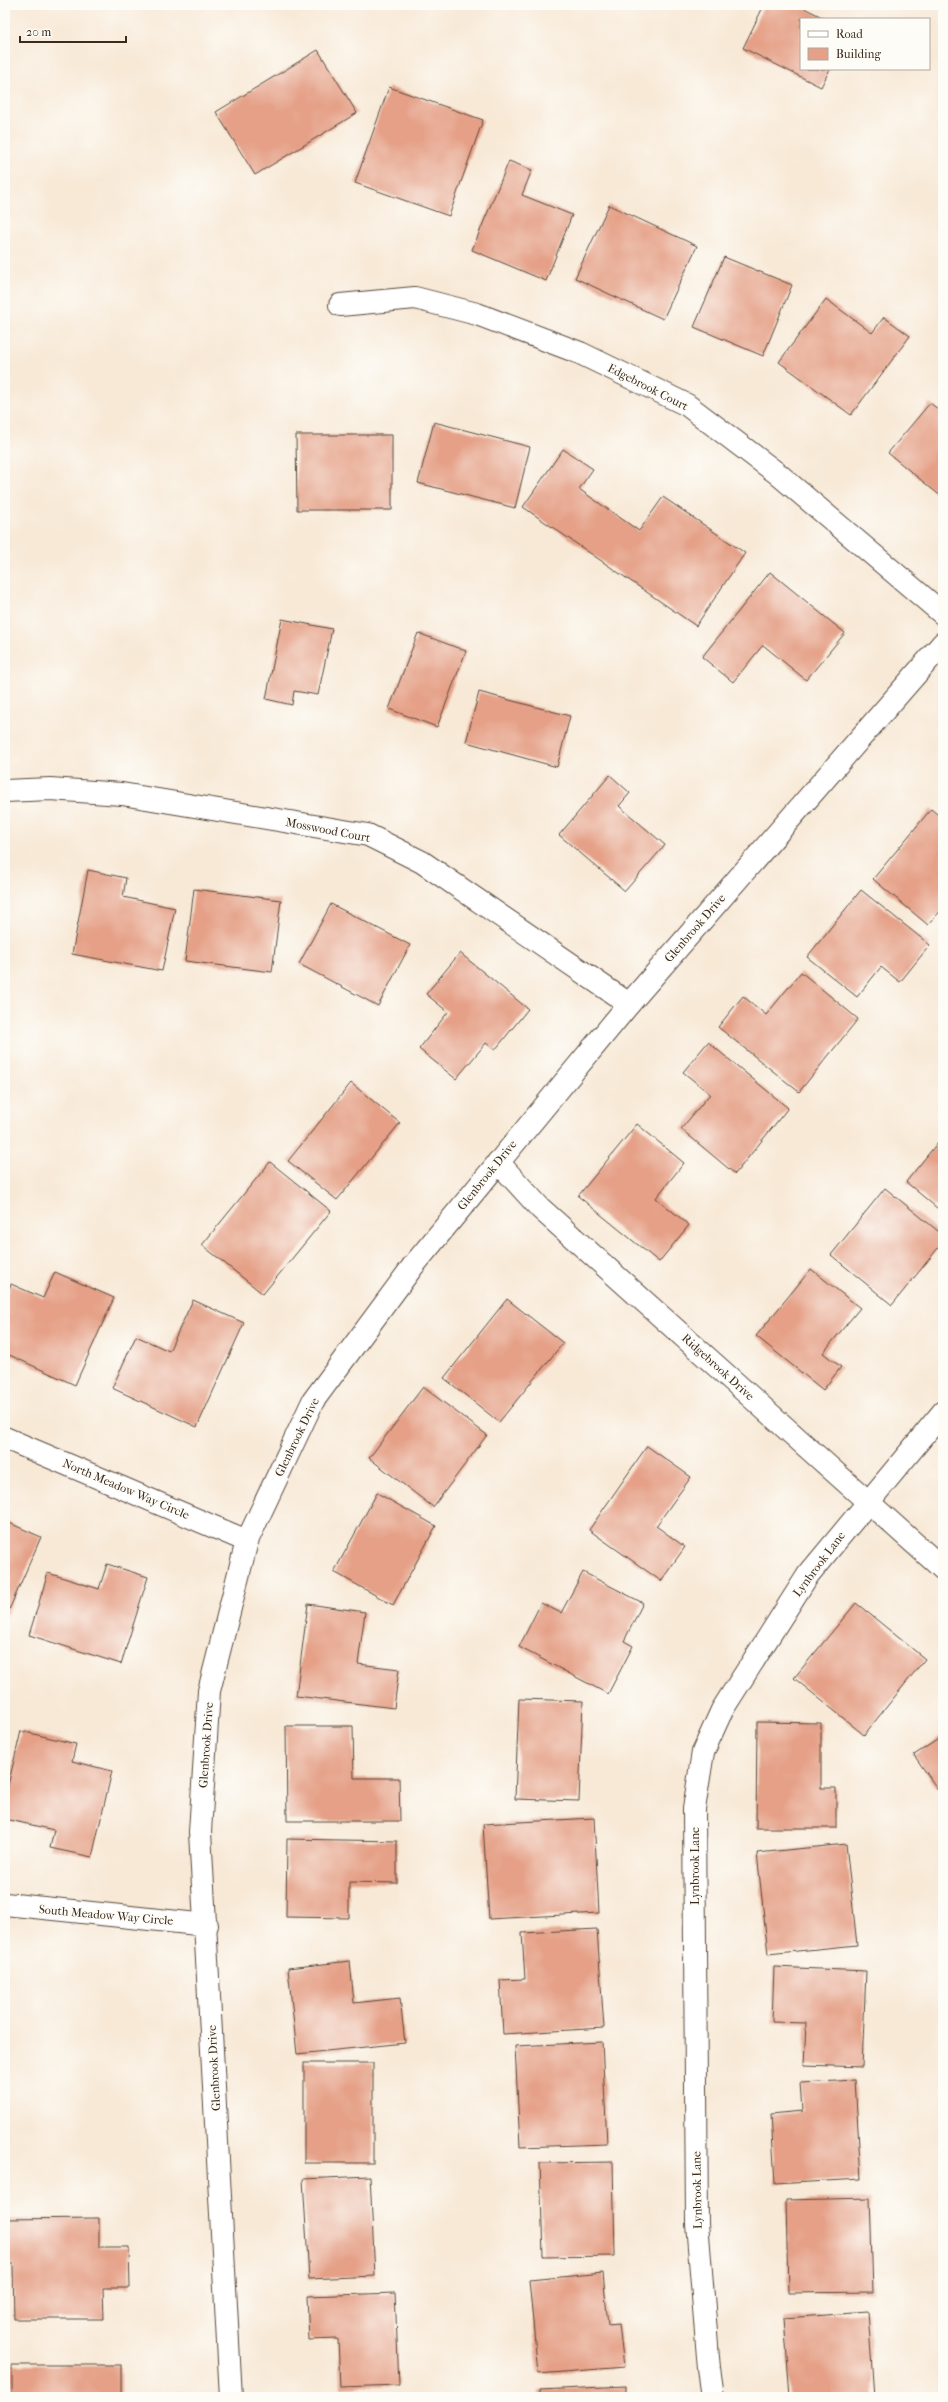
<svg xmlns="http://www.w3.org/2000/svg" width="948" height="2402" font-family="'IM FELL French Canon',serif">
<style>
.building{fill:#e5a087}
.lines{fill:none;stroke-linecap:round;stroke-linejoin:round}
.minor-casing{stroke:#57473a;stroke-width:24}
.minor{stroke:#fff;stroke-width:22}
.labels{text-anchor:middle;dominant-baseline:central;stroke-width:4;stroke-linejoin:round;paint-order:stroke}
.street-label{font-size:12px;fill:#3b2a1e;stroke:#fdfcf7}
</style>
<rect width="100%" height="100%" fill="#fdfcf7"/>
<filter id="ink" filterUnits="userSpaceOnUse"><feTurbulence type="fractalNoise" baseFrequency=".025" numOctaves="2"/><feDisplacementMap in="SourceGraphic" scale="8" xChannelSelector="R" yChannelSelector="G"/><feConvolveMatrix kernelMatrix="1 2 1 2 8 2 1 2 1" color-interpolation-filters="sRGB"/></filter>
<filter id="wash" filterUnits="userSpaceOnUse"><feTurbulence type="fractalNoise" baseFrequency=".012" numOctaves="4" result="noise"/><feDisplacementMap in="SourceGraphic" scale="16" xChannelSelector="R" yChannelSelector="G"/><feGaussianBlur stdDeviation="0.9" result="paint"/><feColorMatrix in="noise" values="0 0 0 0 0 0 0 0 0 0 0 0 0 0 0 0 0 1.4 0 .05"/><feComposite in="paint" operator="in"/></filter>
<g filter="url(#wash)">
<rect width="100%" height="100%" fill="#f8e9d7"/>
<g id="blocks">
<g class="building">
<path d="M764 5H803L802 7 826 19H801V69H830L821 87 743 48Z"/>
<path d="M318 50 357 113 255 175 216 112Z"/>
<path d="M389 87 483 120 449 216 355 183Z"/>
<path d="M509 161 532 170 522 195 572 215 546 281 472 250Z"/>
<path d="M609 205 697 246 663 319 575 278Z"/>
<path d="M724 257 792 285 763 356 694 327Z"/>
<path d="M826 299 872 333 884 317 910 336 851 415 779 362Z"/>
<path d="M930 403 943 413V498L888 453Z"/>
<path d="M434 422 530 447 515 508 418 483Z"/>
<path d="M296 435H392V510H297Z"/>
<path d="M563 449 593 469 579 489 639 531 663 497 745 553 696 626 523 507Z"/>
<path d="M770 572 845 633 806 680 763 645 733 682 702 657Z"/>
<path d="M282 619 332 629 318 695 294 691 292 705 266 699Z"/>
<path d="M418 633 466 651 437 727 389 709Z"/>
<path d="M479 692 570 716 557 767 466 742Z"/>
<path d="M610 775 630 793 619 806 665 845 625 891 559 835Z"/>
<path d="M931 809 943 819V908L928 925 873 879Z"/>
<path d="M88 870 126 878 123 897 175 908 162 971 72 954Z"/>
<path d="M194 889 281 900 272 972 185 961Z"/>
<path d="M861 890 930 945 900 982 881 967 857 997 807 957Z"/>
<path d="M331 904 410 945 378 1006 299 964Z"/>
<path d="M460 953 528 1009 495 1050 486 1043 456 1079 419 1049 448 1012 426 994Z"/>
<path d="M801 972 858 1019 799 1092 718 1027 743 996 766 1015Z"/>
<path d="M708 1042 788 1108 735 1174 681 1129 710 1094 683 1072Z"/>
<path d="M351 1083 400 1123 337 1200 288 1161Z"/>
<path d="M637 1124 684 1163 656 1198 689 1225 659 1262 578 1196Z"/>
<path d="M943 1136V1213L906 1182Z"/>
<path d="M270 1162 331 1211 263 1294 202 1245Z"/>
<path d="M885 1188 943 1235V1242L892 1305 831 1255Z"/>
<path d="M811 1269 860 1308 823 1353 841 1367 823 1390 756 1336Z"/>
<path d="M55 1272 114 1298 75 1385 5 1353V1298L11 1284 43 1298Z"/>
<path d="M507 1299 563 1343 499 1422 444 1378Z"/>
<path d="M193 1300 244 1323 197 1427 112 1388 136 1336 169 1351Z"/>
<path d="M423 1387 487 1435 433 1507 369 1458Z"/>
<path d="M647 1446 691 1477 656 1526 685 1547 661 1581 589 1530Z"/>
<path d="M377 1493 436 1526 393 1605 334 1572Z"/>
<path d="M5 1521 41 1537 5 1619Z"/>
<path d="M107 1564 148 1577 121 1664 29 1635 48 1573 99 1589Z"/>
<path d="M583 1572 643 1603 624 1641 633 1646 608 1694 519 1647 541 1603 561 1613Z"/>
<path d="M856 1603 925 1659 864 1735 794 1678Z"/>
<path d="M308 1604 365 1612 358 1664 399 1669 394 1708 296 1696Z"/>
<path d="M519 1699 583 1701 579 1801 515 1799Z"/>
<path d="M757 1722 821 1723V1788H836V1828H756Z"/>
<path d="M286 1726H353L354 1778H399L400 1821H287Z"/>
<path d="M21 1731 76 1744 72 1761 112 1771 92 1857 50 1848 54 1830 5 1819V1798Z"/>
<path d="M943 1736V1797L914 1755Z"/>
<path d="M594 1818 599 1913 489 1919 483 1824Z"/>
<path d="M287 1839 397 1841V1883L349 1882V1918L286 1917Z"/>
<path d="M846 1844 857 1945 768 1954 757 1853Z"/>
<path d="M597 1929 604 2028 503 2034 500 1980 525 1979 522 1933Z"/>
<path d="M350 1961 354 2003 400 1998 405 2043 297 2054 288 1968Z"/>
<path d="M774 1967 866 1971 862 2067 804 2065 806 2023 772 2022Z"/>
<path d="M602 2042 607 2144 520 2147 515 2046Z"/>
<rect x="304" y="2063" width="69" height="100"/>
<path d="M855 2080 861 2179 775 2184 771 2114 802 2111 800 2083Z"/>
<path d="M613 2162 615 2256 543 2257 540 2163Z"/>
<path d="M370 2176 375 2276 309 2279 303 2179Z"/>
<path d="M870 2198 873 2292 788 2293 786 2200Z"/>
<path d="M99 2218V2247H129L130 2288H103L104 2319H14L13 2264H5V2219Z"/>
<path d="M603 2273 608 2325 619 2324 624 2367 538 2374 529 2280Z"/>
<path d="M395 2293 399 2385 340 2387 338 2339 309 2340 307 2296Z"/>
<path d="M868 2312 874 2397H790L784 2318Z"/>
<rect x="12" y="2365" width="109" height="32"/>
<path d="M626 2386V2397H539V2390Z"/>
</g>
</g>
</g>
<g filter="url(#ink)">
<use href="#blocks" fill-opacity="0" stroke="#57473a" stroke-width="1"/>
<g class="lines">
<g class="minor-casing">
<g id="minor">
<path d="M340 305 415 298 477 314 580 353 687 405 778 474 943 614"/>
<path d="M5 791 50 789 122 794 368 835 422 862 629 1004"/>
<path d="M498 1162 540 1208 943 1569"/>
<path d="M5 1438 247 1541"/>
<path d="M5 1904 207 1925"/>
<path d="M231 2397 200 1832 209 1691 247 1541 313 1401 413 1266 629 1004 943 643"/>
<path d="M713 2397 709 2369 697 2223 694 1809 703 1752 722 1710 808 1575 943 1412"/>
</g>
</g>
<use href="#minor" class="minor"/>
</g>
</g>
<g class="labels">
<g class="street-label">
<text transform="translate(648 387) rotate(27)">Edgebrook Court</text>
<text transform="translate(328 830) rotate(11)">Mosswood Court</text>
<text transform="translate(695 928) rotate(-49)">Glenbrook Drive</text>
<text transform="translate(487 1175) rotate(-51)">Glenbrook Drive</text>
<text transform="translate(718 1367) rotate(42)">Ridgebrook Drive</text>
<text transform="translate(297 1437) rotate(-64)">Glenbrook Drive</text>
<text transform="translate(126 1489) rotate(23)">North Meadow Way Circle</text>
<text transform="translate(819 1564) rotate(-53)">Lynbrook Lane</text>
<text transform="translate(206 1745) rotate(-86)">Glenbrook Drive</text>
<text transform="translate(695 1866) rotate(-90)">Lynbrook Lane</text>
<text transform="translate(106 1915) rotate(5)">South Meadow Way Circle</text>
<text transform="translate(214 2068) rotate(-93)">Glenbrook Drive</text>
<text transform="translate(697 2190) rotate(-91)">Lynbrook Lane</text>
</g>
</g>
<rect width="948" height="2402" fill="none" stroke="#fdfcf7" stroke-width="20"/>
<rect x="800" y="18" width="130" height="52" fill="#fdfcf7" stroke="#afa8a0"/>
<rect x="808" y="31" width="20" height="6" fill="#ffffff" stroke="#afa8a0"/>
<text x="836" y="38" font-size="12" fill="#3b2a1e">Road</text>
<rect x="808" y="48" width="20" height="12" fill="#e5a087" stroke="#afa8a0"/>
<text x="836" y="58" font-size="12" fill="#3b2a1e">Building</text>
<path d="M20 36v6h106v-6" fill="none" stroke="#3b2a1e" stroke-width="2"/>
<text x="26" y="36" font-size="12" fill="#3b2a1e" stroke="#fdfcf7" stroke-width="3" paint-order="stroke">20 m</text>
</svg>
